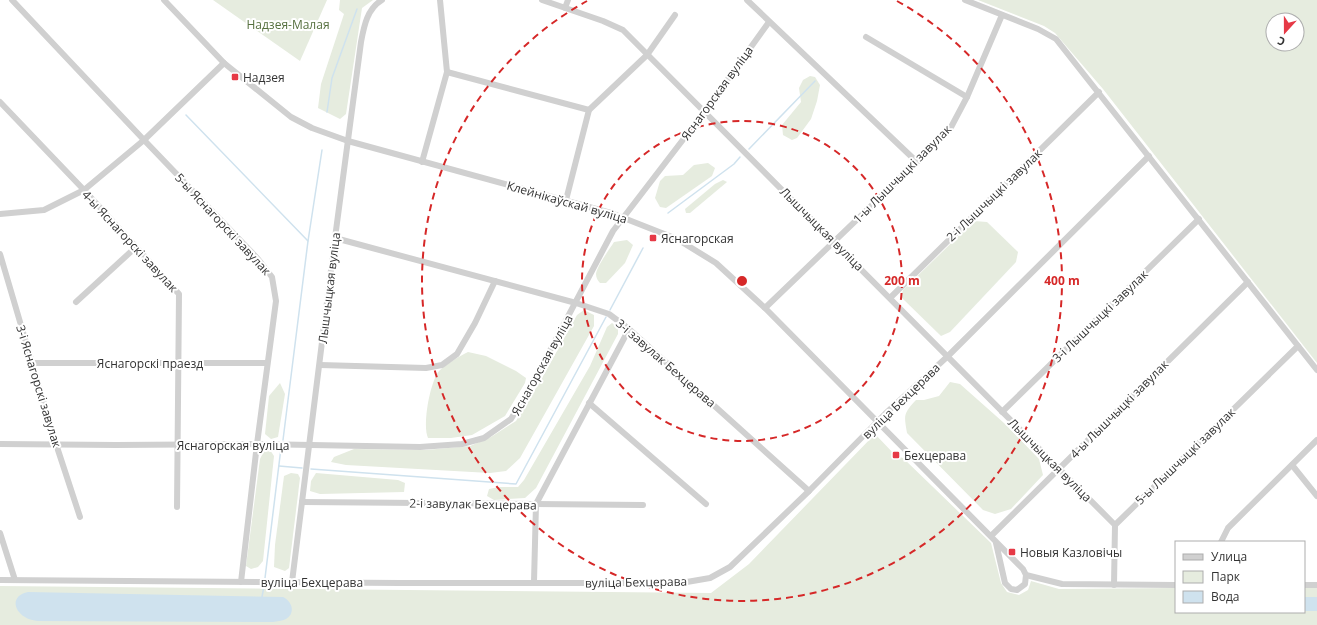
<svg xmlns="http://www.w3.org/2000/svg" width="1317" height="625" font-family="'Open Sans',sans-serif">
<style>
.green{fill:#e6ecdf;fill-rule:evenodd}
.water{fill:#cfe2ee}
.lines{fill:none;stroke-linecap:round;stroke-linejoin:round}
.stream{stroke:#cfe2ee;stroke-width:1.5}
.street{stroke:#d0d0d0;stroke-width:6}
.ring{fill:none;stroke:#d62828;stroke-width:2;stroke-dasharray:7 5}
.poi-dot{fill:#e63946;stroke:#fff;stroke-width:1.5}
.labels{text-anchor:middle;dominant-baseline:central;stroke-width:4;stroke-linejoin:round;paint-order:stroke}
.park-label{font-size:12px;fill:#56703f;stroke:#fff}
.poi-label{font-size:12px;fill:#333;stroke:#fff;text-anchor:start}
.street-label{font-size:12px;fill:#333;stroke:#fff}
.centre{fill:#d62828;stroke:#fff;stroke-width:2}
.ring-label{font-size:12px;text-anchor:middle;font-weight:bold;fill:#d62828;stroke:#fff;stroke-width:4;stroke-linejoin:round;paint-order:stroke}
</style>
<rect width="100%" height="100%" fill="#fff"/>
<g class="green">
<path d="M213 0H327L300 61Z"/>
<path d="M340 0H373L362 8 346 114 340 119 318 108 321 84 344 14 339 10Z"/>
<path d="M978 0H1317V363L1103 89 1055 33 1044 26ZM1273 20H1297V44H1273Z"/>
<path d="M810 76 815 77 820 85 817 101 811 119 797 138 792 140 783 135 782 125 801 102 799 88 803 80Z"/>
<path d="M708 163 715 168 712 176 666 208 660 207 655 198 660 181 665 176 683 175 694 165Z"/>
<path d="M723 180 727 182 690 213H686L685 209 715 184Z"/>
<path d="M974 221 987 222 1018 252 1016 262 950 332 941 336 901 297 903 290Z"/>
<path d="M627 240 633 245 625 263 606 283H600C598 281 596 278 596 274 597 266 609 250 614 242Z"/>
<path d="M584 310 594 315V326L520 458 506 471 490 473 346 465 331 462 334 457 354 449 426 450 470 446 491 437 516 421 542 378 577 315Z"/>
<path d="M612 323 618 327V334L536 488 525 498 494 500 487 496 489 489 499 487H518L524 480 590 366 607 327Z"/>
<path d="M468 352 486 356 516 371 526 378 525 383 505 416 472 435 451 438H428C422 425 430 382 439 371 445 365 461 355 468 352Z"/>
<path d="M950 382 960 384 1004 423 1039 459 1043 475 1011 509 995 514 983 510 907 433C904 415 903 414 916 400H924L939 396Z"/>
<path d="M280 383 285 394 278 437 271 439 265 434 269 396Z"/>
<path d="M875 434 896 456 903 458 991 543 1001 583 1007 592 1019 595 1028 590 1031 581 1059 589 1176 588V612H1304V588H1317V625H0V586L711 593 749 564Z"/>
<path d="M270 450 274 456 263 561 258 567 251 569 246 566 260 459 264 451Z"/>
<path d="M291 473 298 474 300 478 289 568 285 571 274 567 275 545 284 476Z"/>
<path d="M316 473 398 480 405 483 404 492 320 494 310 491 311 481Z"/>
</g>
<g class="water">
<path d="M28 592 283 597C292 601 296 613 286 619 282 621 277 621 273 622L38 621C33 620 29 620 25 617 12 609 12 595 28 592Z"/>
<rect x="1304" y="597" width="13" height="14"/>
</g>
<g class="lines">
<g class="stream">
<path d="M327 112 332 78 357 9"/>
<path d="M186 115 308 241 283 440"/>
<path d="M749 149 815 81"/>
<path d="M668 213 734 164 740 157"/>
<path d="M308 241 322 150"/>
<path d="M610 310 643 248"/>
<path d="M279 466 302 468"/>
<path d="M311 469 516 484 606 317"/>
<path d="M265 578 281 448"/>
<path d="M262 597 264 586"/>
</g>
<g class="street">
<path d="M12 0 144 140 258 259 272 277 276 301 257 444 241 582"/>
<path d="M164 0 224 63 291 117 312 128 348 141 611 213 677 239 716 263 765 308 1023 569 1026 575 1025 584 1017 590 1011 589 1005 583 996 543"/>
<path d="M542 0 603 21 623 30 1115 525"/>
<path d="M747 0 917 162"/>
<path d="M965 0 1038 29 1056 39 1317 370"/>
<path d="M565 8 568 0"/>
<path d="M866 37 967 97"/>
<path d="M447 72 589 110"/>
<path d="M0 102 84 190 179 294 177 507"/>
<path d="M422 162 447 72 440 0"/>
<path d="M566 200 589 110 647 55 675 15"/>
<path d="M0 214 44 210 84 190 144 140 224 63"/>
<path d="M335 238 576 303 609 314 629 329 809 491"/>
<path d="M0 254 56 444 80 517"/>
<path d="M890 298 1099 92"/>
<path d="M76 302 136 247"/>
<path d="M765 308 949 131 967 97 1002 15"/>
<path d="M32 363H267"/>
<path d="M320 365 426 368 442 365 457 354 475 323 495 281"/>
<path d="M589 403 706 504"/>
<path d="M1002 412 1199 219"/>
<path d="M0 444 116 445 257 444 420 447 462 444 484 438 511 419 535 379 613 231 705 111 769 22"/>
<path d="M1292 465 1317 496"/>
<path d="M302 502 643 505"/>
<path d="M0 533 15 580"/>
<path d="M991 536 1248 282"/>
<path d="M1221 542 1228 528 1317 440"/>
<path d="M1026 575 1062 584 1176 585"/>
<path d="M0 580 400 583H681L710 578 730 567 809 491 885 414 948 356 1149 156"/>
<path d="M292 582 335 238 361 42C364 26 367 9 382 0"/>
<path d="M534 582 536 504 629 329"/>
<path d="M1114 585 1115 525 1298 346"/>
<path d="M1304 585H1317"/>
</g>
</g>
<g class="ring">
<circle cx="742" cy="281" r="160"/>
<path d="M897 1A320 320 0 1 1 587 1"/>
</g>
<g class="poi-dot">
<rect x="231" y="73" width="8" height="8" rx="2"/>
<rect x="649" y="234" width="8" height="8" rx="2"/>
<rect x="892" y="451" width="8" height="8" rx="2"/>
<rect x="1008" y="548" width="8" height="8" rx="2"/>
</g>
<g class="labels">
<g class="park-label">
<text x="288" y="24">Надзея-Малая</text>
</g>
<g class="poi-label">
<text x="243" y="77">Надзея</text>
<text x="661" y="238">Яснагорская</text>
<text x="904" y="455">Бехцерава</text>
<text x="1020" y="552">Новыя Казловічы</text>
</g>
<g class="street-label">
<text transform="translate(717 93) rotate(-54)">Яснагорская вуліца</text>
<text transform="translate(902 174) rotate(-45)">1-ы Лышчыцкі завулак</text>
<text transform="translate(994 195) rotate(-44)">2-і Лышчыцкі завулак</text>
<text transform="translate(567 202) rotate(16)">Клейнікаўскай вуліца</text>
<text transform="translate(223 224) rotate(47)">5-ы Яснагорскі завулак</text>
<text transform="translate(822 229) rotate(45)">Лышчыцкая вуліца</text>
<text transform="translate(130 241) rotate(47)">4-ы Яснагорскі завулак</text>
<text transform="translate(329 288) rotate(-83)">Лышчыцкая вуліца</text>
<text transform="translate(1100 316) rotate(-44)">3-і Лышчыцкі завулак</text>
<text x="150" y="363">Яснагорскі праезд</text>
<text transform="translate(666 363) rotate(41)">3-і завулак Бехцерава</text>
<text transform="translate(542 365) rotate(-61)">Яснагорская вуліца</text>
<text transform="translate(39 386) rotate(73)">3-і Яснагорскі завулак</text>
<text transform="translate(901 401) rotate(-44)">вуліца Бехцерава</text>
<text transform="translate(1119 409) rotate(-45)">4-ы Лышчыцкі завулак</text>
<text x="233" y="445">Яснагорская вуліца</text>
<text transform="translate(1185 456) rotate(-44)">5-ы Лышчыцкі завулак</text>
<text transform="translate(1050 460) rotate(45)">Лышчыцкая вуліца</text>
<text transform="translate(473 504) rotate(1)">2-і завулак Бехцерава</text>
<text x="312" y="582">вуліца Бехцерава</text>
<text transform="translate(636 582) rotate(-1)">вуліца Бехцерава</text>
</g>
</g>
<circle cx="742" cy="281" r="6" class="centre"/>
<g class="ring-label">
<text x="902" y="285">200 m</text>
<text x="1062" y="285">400 m</text>
</g>
<rect x="1175" y="541" width="130" height="72" fill="#ffffff" stroke="#adadad"/>
<rect x="1183" y="554" width="20" height="6" fill="#d0d0d0" stroke="#adadad"/>
<text x="1211" y="561" font-size="12" fill="#333333">Улица</text>
<rect x="1183" y="571" width="20" height="12" fill="#e6ecdf" stroke="#adadad"/>
<text x="1211" y="581" font-size="12" fill="#333333">Парк</text>
<rect x="1183" y="591" width="20" height="12" fill="#cfe2ee" stroke="#adadad"/>
<text x="1211" y="601" font-size="12" fill="#333333">Вода</text>
<g transform="translate(1285 32) rotate(201)"><circle r="19" fill="#ffffff" stroke="#adadad"/>
<path d="M0-3L7 15L0 10L-7 15Z" fill="#e63946"/>
<text y="-6" font-size="11" font-weight="bold" text-anchor="middle" fill="#333333">С</text>
</g>
</svg>
